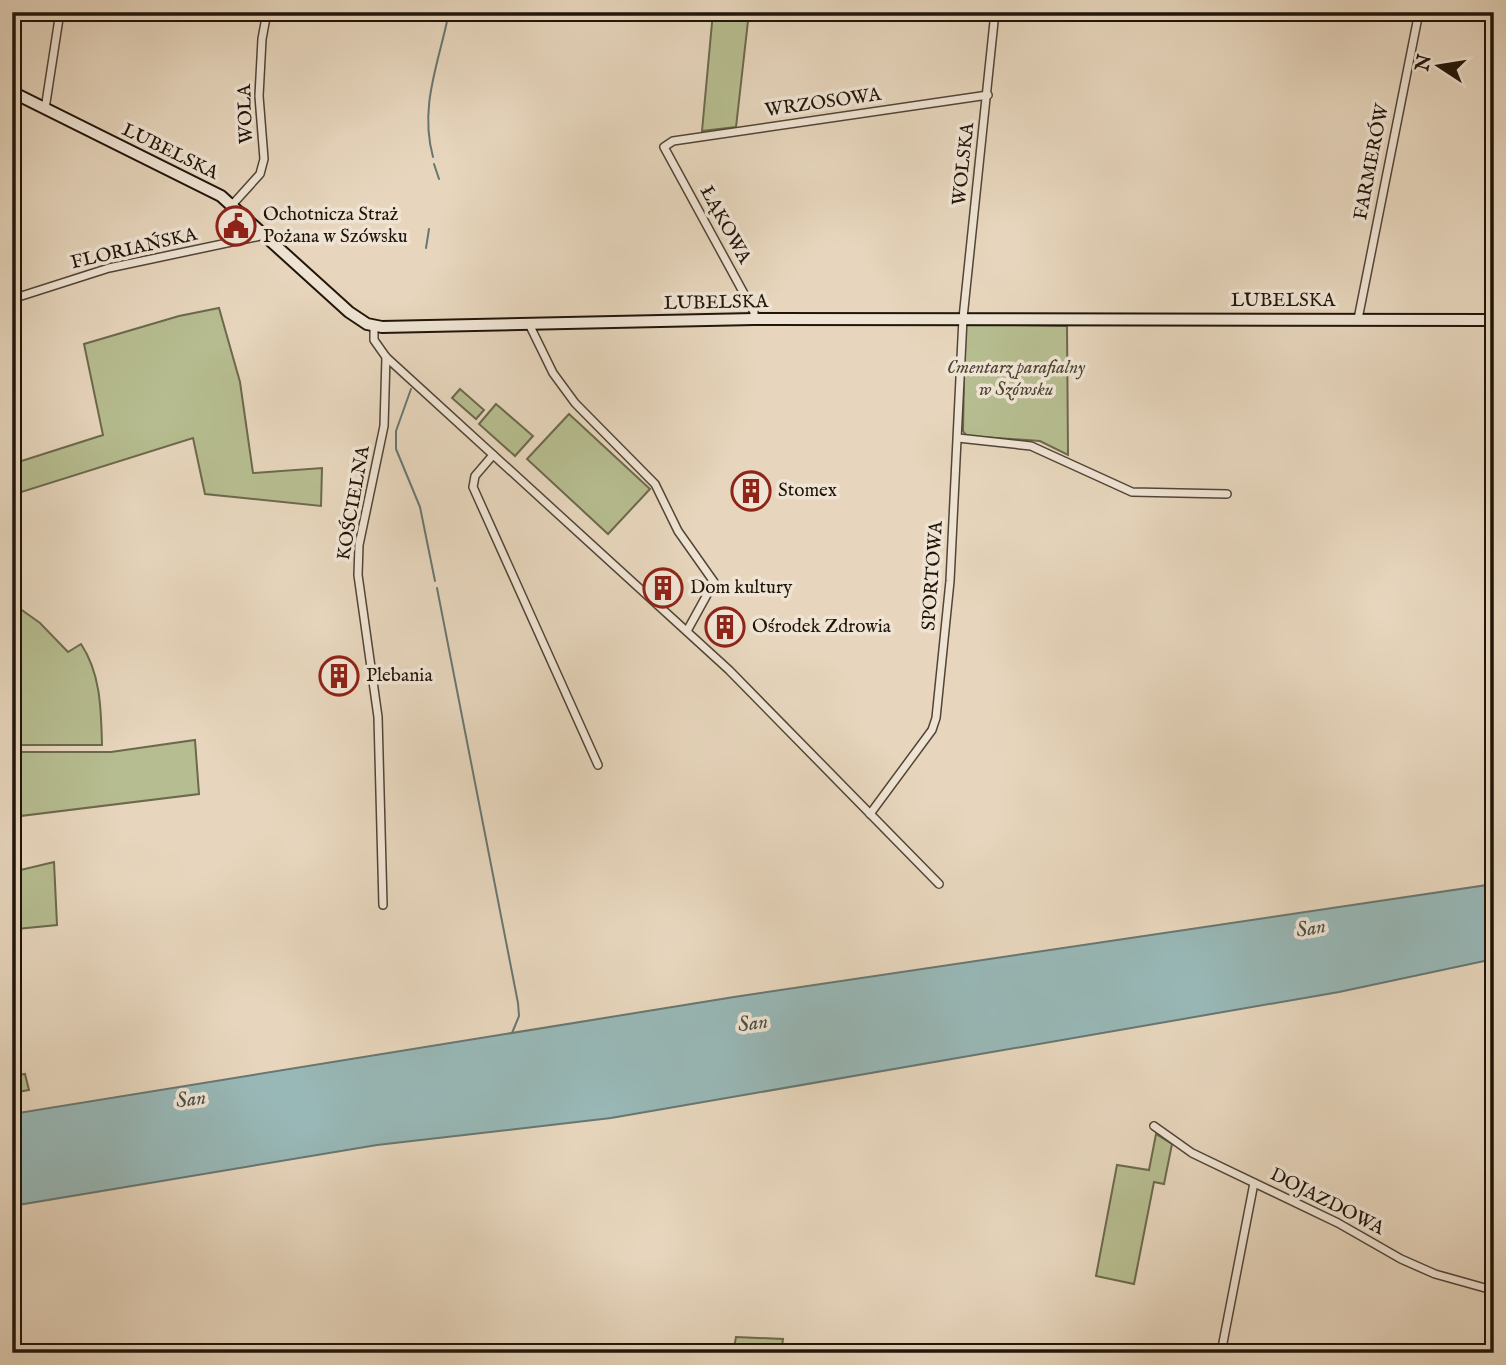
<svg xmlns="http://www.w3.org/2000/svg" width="1506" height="1365" font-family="'IM FELL English',serif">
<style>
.green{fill:#b6bd90;stroke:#6c694c;stroke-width:2}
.water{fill:#98b8b7;stroke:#687771;stroke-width:2}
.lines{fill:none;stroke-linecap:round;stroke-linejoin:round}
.stream{stroke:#687771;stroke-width:2}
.minor-casing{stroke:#524536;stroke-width:10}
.secondary-casing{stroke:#211509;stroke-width:14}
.minor{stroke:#efe4d4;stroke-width:7}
.secondary{stroke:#efe4d4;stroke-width:10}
.labels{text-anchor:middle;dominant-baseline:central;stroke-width:7;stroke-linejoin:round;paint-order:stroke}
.street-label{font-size:19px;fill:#211509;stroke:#efe4d4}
.poi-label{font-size:19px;fill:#211509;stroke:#efe4d4;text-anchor:start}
.park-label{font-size:19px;font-style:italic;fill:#4e4732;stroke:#efe4d4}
.water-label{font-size:21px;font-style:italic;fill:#4b4e46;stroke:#efe4d4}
</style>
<rect width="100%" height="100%" fill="#e7d6bd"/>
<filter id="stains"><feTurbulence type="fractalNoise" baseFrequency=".00286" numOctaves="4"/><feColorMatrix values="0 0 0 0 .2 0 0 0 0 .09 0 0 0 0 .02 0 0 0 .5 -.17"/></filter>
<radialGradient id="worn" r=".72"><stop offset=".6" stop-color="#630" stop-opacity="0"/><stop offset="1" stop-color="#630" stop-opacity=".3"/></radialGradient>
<g class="green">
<path d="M713 12H749L736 127 702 131Z"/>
<path d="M219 308 240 382 253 473 322 468 321 506 205 494 193 438 12 495V464L103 435 84 344 179 316Z"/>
<path d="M965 324 1067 326 1068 455 1040 441 967 436 963 431Z"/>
<path d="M460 389 484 410 476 419 452 398Z"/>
<path d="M496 404 533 436 515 456 479 424Z"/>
<path d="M569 414 650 489 608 534 527 459Z"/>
<path d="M12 603 40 623 68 652 81 644C101 674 101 710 102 745H12Z"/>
<path d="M195 740 199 794 12 817V752H111Z"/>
<path d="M54 862 57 925 17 929 12 920V872Z"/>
<path d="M25 1074 29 1090 12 1093V1076Z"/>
<path d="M1156 1134 1172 1144 1164 1184 1154 1182 1134 1284 1096 1276 1117 1165 1149 1170Z"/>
<path d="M736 1337 783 1339 781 1353H733Z"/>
</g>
<path class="water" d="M1494 884V959L1339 992 611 1118 377 1145 12 1206V1114L734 997Z"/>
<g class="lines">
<g class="stream">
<path d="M433 157C419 106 439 63 449 12"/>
<path d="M434 164 439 179"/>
<path d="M426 248 429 229"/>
<path d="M411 389 396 431V449L420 507 435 581"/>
<path d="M437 588 518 1003 519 1016 512 1033"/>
</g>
<g class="minor-casing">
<g id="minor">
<path d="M45 109 60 12"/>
<path d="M232 205 260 174 264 159 259 96 262 39 267 12"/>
<path d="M12 299 109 268 265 235"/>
<path d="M754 319V312L664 147 673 141 988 95"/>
<path d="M1358 319 1419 12"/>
<path d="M529 324 553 373 575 403 655 484 678 531 714 582 687 631"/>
<path d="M374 325V340L386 357 729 670 939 884"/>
<path d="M958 438 1031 446 1132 492 1227 494"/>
<path d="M493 455 475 476 473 487 598 765"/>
<path d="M870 814 932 730 936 718 950 581 963 318 995 12"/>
<path d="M383 905 378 717 358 575 359 545 384 426 386 357"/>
<path d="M1154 1126 1192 1153 1338 1223 1401 1259 1435 1274 1485 1288 1494 1287"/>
<path d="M1221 1353 1254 1183"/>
</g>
</g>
<g class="secondary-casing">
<path id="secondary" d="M12 92 221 196 349 312 367 324 382 327 754 319 1494 320"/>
</g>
<use href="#minor" class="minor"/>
<use href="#secondary" class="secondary"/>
</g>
<defs>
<g id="civic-ring" transform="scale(2.0125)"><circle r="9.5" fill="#efe4d4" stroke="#8f2418" stroke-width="1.5"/><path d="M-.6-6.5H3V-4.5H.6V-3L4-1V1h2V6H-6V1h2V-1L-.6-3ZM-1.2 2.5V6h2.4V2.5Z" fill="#8f2418"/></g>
<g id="building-ring" transform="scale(2.0125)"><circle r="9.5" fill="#efe4d4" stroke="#8f2418" stroke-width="1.5"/><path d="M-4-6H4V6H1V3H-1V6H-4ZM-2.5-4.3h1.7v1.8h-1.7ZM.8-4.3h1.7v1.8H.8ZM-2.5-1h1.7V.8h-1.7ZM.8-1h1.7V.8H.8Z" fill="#8f2418"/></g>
</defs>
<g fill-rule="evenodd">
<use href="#civic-ring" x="236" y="226"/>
<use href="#building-ring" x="751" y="491"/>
<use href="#building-ring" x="663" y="588"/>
<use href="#building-ring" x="725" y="627"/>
<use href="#building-ring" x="339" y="676"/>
</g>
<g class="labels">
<g class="street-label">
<text transform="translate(823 103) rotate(-8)">WRZOSOWA</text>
<text transform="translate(246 114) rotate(-92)">WOLA</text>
<text transform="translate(170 152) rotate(26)">LUBELSKA</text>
<text transform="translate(1372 162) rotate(-79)">FARMERÓW</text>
<text transform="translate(964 164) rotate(-84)">WOLSKA</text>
<text transform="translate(725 225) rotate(61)">ŁĄKOWA</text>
<text transform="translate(134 249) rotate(-13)">FLORIAŃSKA</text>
<text x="1283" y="301">LUBELSKA</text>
<text transform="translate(716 303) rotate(-1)">LUBELSKA</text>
<text transform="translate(354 503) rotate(-80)">KOŚCIELNA</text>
<text transform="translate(933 576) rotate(-86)">SPORTOWA</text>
<text transform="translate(1327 1202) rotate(27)">DOJAZDOWA</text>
</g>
<g class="poi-label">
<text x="263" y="215">Ochotnicza Straż<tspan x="263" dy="22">Pożana w Szówsku</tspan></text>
<text x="778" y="491">Stomex</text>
<text x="690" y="588">Dom kultury</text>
<text x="752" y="627">Ośrodek Zdrowia</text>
<text x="366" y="676">Plebania</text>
</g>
<g class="park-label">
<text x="1016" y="368">Cmentarz parafialny<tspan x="1016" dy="22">w Szówsku</tspan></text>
</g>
<g class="water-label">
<text transform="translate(1311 929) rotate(-10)">San</text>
<text transform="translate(753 1024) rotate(-8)">San</text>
<text transform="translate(191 1100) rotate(-8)">San</text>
</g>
</g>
<rect width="1506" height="1365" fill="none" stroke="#e7d6bd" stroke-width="42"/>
<rect x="14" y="14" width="1478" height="1337" fill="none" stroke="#211509" stroke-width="3.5"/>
<rect x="21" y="21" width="1464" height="1323" fill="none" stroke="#211509" stroke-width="2"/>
<g transform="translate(1439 66) rotate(282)" stroke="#efe4d4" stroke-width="5" paint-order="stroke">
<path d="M0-5L12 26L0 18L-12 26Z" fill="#211509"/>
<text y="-10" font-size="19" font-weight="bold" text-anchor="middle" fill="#211509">N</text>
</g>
<rect width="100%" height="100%" filter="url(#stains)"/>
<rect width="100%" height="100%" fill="url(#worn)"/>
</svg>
